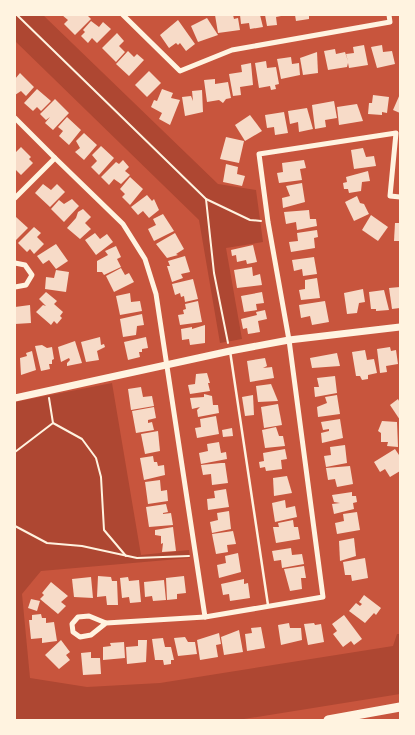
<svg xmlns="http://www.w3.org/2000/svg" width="415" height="735" font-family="'Alegreya Sans',sans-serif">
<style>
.green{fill:#ae4732}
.building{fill:#f7dbc8}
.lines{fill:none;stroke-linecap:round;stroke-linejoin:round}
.path{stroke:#fff3e0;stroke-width:2}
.service{stroke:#fff3e0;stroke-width:2.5}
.minor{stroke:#fff3e0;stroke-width:5}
.tertiary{stroke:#fff3e0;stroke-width:7}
.primary{stroke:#fff3e0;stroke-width:9}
</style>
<rect width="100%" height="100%" fill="#c8553d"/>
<g class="green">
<path d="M15 15H43L218 184 256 190 263 242 226 248 242 339 220 343 199 220 15 41Z"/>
<path d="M112 383 141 555 189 550 190 558 41 571 22 594 30 678 87 687 160 683 393 646 397 634H400V694L238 720H15V402Z"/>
</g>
<g class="building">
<path d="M62 15H87L91 19 75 35 64 24 68 20Z"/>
<path d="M215 15H233L234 19 238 18 240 30 218 33Z"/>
<path d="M240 15H260L263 27 250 29 249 23 241 24Z"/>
<path d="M265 15H281V16L276 17 277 25 267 26Z"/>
<path d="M295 15H309V19L296 21Z"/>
<path d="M207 18 218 35 198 42 191 26Z"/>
<path d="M178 20 195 44 186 51 180 43 178 45 176 43 169 48 160 35Z"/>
<path d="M91 21 99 27 103 22 111 29 97 43 92 38 88 43 81 36 85 32 83 30Z"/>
<path d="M117 33 124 41 119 46 125 52 116 62 102 48Z"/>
<path d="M364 45 368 65 349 68 348 63 347 67 328 70 324 51 335 49 336 54 345 52 348 61 346 54 354 53 353 47Z"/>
<path d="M382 45 383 52 392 51 395 64 377 68 371 47Z"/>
<path d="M128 51 134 57 137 54 144 60 129 76 116 64Z"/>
<path d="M317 52 318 73 303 75 300 58Z"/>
<path d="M291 57 292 64 299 63 300 75 281 79 277 59Z"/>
<path d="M266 61 267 68 276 67 279 84 275 85 276 89 271 90 270 86 259 88 255 63Z"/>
<path d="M251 63 253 85 240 87 241 95 233 96 229 74 242 72 241 65Z"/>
<path d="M149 71 161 83 147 97 135 85Z"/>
<path d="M20 73 34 87 26 96 21 91 15 95V79Z"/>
<path d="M215 79V84L228 82 231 98 226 99 223 103 219 100 207 102 204 80Z"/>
<path d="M37 89 51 101 41 111 37 107 33 111 24 103Z"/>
<path d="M162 89 173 93 171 98 180 100 170 125 159 119 162 113 151 107 154 100 157 101Z"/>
<path d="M202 90 203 112 185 116 182 97 191 96 193 101 192 91Z"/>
<path d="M400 94V113L393 110Z"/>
<path d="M373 95 389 97 387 113 382 112V115L368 114 369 103H372Z"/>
<path d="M55 99 69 113 53 130 45 123 50 117 46 120 40 114Z"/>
<path d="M334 101 337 118 325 120 326 127 315 129 312 105Z"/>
<path d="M357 104 363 121 339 125 337 107Z"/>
<path d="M307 108 313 129 299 132 298 122 290 124 288 111Z"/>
<path d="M284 112 288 133 275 135 274 127 267 128 265 115Z"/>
<path d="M250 115 262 131 245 141 235 125Z"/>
<path d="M67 117 81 130 69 145 59 136 63 131 58 127Z"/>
<path d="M84 133 97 145 84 160 75 152 80 148 76 141Z"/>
<path d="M226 137 244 141 239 163 220 159Z"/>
<path d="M101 146 114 158 99 175 91 167 97 161 92 155Z"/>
<path d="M21 147 31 157 29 159 33 163 21 175 15 169V153Z"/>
<path d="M363 148 366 157 374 156 376 166 354 169 351 150Z"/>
<path d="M123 160 129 167 125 171 130 175 121 184 114 179 109 185 101 177 116 162 119 164Z"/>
<path d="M304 160 306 168 300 169 302 180 279 183 277 173 283 172 282 163Z"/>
<path d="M226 164 238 167 237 174 245 176 242 186 223 182Z"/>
<path d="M368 171 370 181 362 182 361 191 349 193 348 189H344L343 183 347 182 346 177Z"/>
<path d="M130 177 143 189 130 205 122 197 125 194 120 189Z"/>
<path d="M302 183 305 202 283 208 282 198 290 196 286 186Z"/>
<path d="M43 184 51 190 57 184 65 192 50 207 35 193Z"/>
<path d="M147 195 152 201 154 199 159 210 149 218 143 211 138 215 131 207Z"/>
<path d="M357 196 360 203 364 204 369 214 354 221 345 202Z"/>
<path d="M72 199 79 206 64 222 51 209 59 200 64 204Z"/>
<path d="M83 209 91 217 85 223 91 229 80 239 67 228 76 218 78 212Z"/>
<path d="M309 210 310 219H316L317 226 297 230 296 222 286 224 284 212Z"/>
<path d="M163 214 174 231 154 241 148 229 156 225 153 219Z"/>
<path d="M371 215 388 227 378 241 362 230Z"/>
<path d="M16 217 28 228 15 241V218Z"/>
<path d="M395 223H400V241H394Z"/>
<path d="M34 227 41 233 37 237 44 244 34 254 30 249 27 252 18 243Z"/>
<path d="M317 230 318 237 314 238 315 248 291 252 289 242 298 241 297 233Z"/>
<path d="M95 233 100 239 107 234 113 242 96 255 85 240Z"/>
<path d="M175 233 184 249 176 254 178 255 167 258 156 244Z"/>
<path d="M56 244 68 261 56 269 49 260 43 264 37 256Z"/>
<path d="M253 245 257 262 247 264 246 260 237 262 236 255 232 256 231 250Z"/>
<path d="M116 246 121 257 117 259 121 267 104 275 102 272H97V261L108 255 105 251Z"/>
<path d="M185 256 190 272 181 274 183 278 172 282 167 266H170L168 261Z"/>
<path d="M314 257 317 274 303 276 302 269 294 271 292 260Z"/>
<path d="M252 267 253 276 260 274 262 285 237 288 234 270Z"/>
<path d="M121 268 125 275 129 273 134 282 114 292 106 276Z"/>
<path d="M56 270 69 272 66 292 45 289 46 277 54 278Z"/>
<path d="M317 278 320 298 301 300 299 290 305 289V280Z"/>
<path d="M193 279 198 299 185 302 184 296 181 297 180 293 175 295 172 284Z"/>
<path d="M400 287V308L392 309 389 288Z"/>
<path d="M363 289 365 302 359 303 357 313 347 314 344 293Z"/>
<path d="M384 290 389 310 376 311V309H371L369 292Z"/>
<path d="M46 292 57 301 54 304 63 312 60 316 62 318 57 324 54 321 51 325 36 312 43 305 46 306 39 299Z"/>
<path d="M262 292 264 303 256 304 257 310 244 312 241 296Z"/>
<path d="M130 293 131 302 140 301 142 311 120 315 116 296Z"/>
<path d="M198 301 202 322 180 325 178 315 184 314 183 310 186 309 185 304Z"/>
<path d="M325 301 329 322 312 325 310 316 301 318 299 305Z"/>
<path d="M30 305 31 323 15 324V307Z"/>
<path d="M265 310 267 319 258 321 260 332 248 334 247 328 243 329 241 319 257 315 256 312Z"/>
<path d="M142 314 144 325 137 326 136 335 123 337 120 319Z"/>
<path d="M205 325V343L190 345 189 339 182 340 181 329 192 327V329Z"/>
<path d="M100 337 101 345 104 344 105 347 97 351 99 360 86 362 81 342Z"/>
<path d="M146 337 148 348 142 349V352H139L140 357 128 360 124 342Z"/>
<path d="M75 341 82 363 67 366V363L70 360 69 358 61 362 58 347Z"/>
<path d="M42 345 47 348 52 347 54 359 52 360V364H49L50 369 41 371 35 346Z"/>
<path d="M390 347 391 351 396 350 398 364 386 366 387 372 380 373 377 349Z"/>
<path d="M365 350 367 360 374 359 377 373 368 375V379L362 380 360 376H356L352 352Z"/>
<path d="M32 351 36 370 21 375 20 358 27 356 26 353Z"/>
<path d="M337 353 340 366 312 368 310 358Z"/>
<path d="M265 358 267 366 263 368 272 367 274 378 250 382 247 361Z"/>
<path d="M207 373 210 383H208L210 391 190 394 188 385 195 384 196 374Z"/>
<path d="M335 376 337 393 315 397 314 387H319L317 378Z"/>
<path d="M271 384 278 401 258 402 256 386Z"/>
<path d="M141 387 143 397 152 396 154 406 131 410 128 389Z"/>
<path d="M204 394 212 396 213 405H218L219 413 198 417 197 410 200 407 192 409 190 398 204 397Z"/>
<path d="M253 395 254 415 245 416 242 397Z"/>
<path d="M337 395 340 414 318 417 317 407 327 403 325 397Z"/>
<path d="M398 399 400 403V420L390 405Z"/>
<path d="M278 404 282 425 264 428 261 407Z"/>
<path d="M154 407 156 418 148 420V423L152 422 154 430 136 433 132 411Z"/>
<path d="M216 416 219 434 197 438 195 428 201 427 200 419Z"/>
<path d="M340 419 343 438 322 443 321 433 329 431V429L323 430 321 422Z"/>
<path d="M382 421 397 422 398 447 387 446 388 442H381V433L378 431Z"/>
<path d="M276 427 279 436H283L285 446 265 448 262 430Z"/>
<path d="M232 428 233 436 223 437 222 430Z"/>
<path d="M158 431 160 451 145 454 141 434Z"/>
<path d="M219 442 221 453 226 452 227 459 201 464 199 453 208 451 207 444Z"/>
<path d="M345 445 347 463 326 467 324 456 331 455 330 447Z"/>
<path d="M285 449 287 459 281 460 282 469 266 471 265 467 260 468 259 462 264 461 263 453Z"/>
<path d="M395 449 399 455 400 471 390 477 385 469 380 472 374 462Z"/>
<path d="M153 456 154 462H157L158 466 164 465 165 475 144 480 140 458Z"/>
<path d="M221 463H225L228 483 212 485 211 474 203 475 201 465Z"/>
<path d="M350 466 353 484 337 487 335 479 328 480 326 468Z"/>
<path d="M287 476 292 493 274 496 273 478Z"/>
<path d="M160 480 161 491 167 490 168 501 148 504 145 482Z"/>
<path d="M226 489 229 507 208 510 207 499 215 498 214 491Z"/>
<path d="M352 492V496H356L357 502 353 503 354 509 334 514 332 504 340 503 334 502 332 495Z"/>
<path d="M285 500 286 508 295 506 297 517 275 522 272 503Z"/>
<path d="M166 504 168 512 163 513V514L171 513 173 525 149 527 146 507Z"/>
<path d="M229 511 231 529 212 533 210 522 218 520 217 513Z"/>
<path d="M357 512 360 530 337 534 335 523 344 521 343 514Z"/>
<path d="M293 520 294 527H298L300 539 276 543 273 527H279L278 523Z"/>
<path d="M173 527 176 551 162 552 163 543 161 544V536L155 535V530Z"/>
<path d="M233 531 236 544 227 545 228 552 216 554 212 534Z"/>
<path d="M354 538 356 556 340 561 339 541Z"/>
<path d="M291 548 292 555 302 554 304 564 282 568 281 560 274 561 272 551Z"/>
<path d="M238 553 241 572 219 578 217 565 226 563 225 556Z"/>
<path d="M365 558 368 578 352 581 351 575H345L343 562Z"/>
<path d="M304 566 306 578H301L302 589 290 591 284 569Z"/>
<path d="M98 576 111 577 112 581H117L118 605H107L106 596 97 597Z"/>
<path d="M184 576 186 593 177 594V599L167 600 166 578Z"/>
<path d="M91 577 93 598 74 597 72 579Z"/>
<path d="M128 577 129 581 139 580 141 602 130 603 129 597 122 598 120 578Z"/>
<path d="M244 579V584L248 583 250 598 230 601 229 594 223 595 221 584Z"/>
<path d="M164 580 166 600 153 601 152 596 145 597 144 582Z"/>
<path d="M51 582 68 596 61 602 66 606 58 614 40 599 44 595 42 593Z"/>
<path d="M364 595 381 608 376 615 374 613 365 623 349 611 356 603 360 606 362 604 359 602Z"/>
<path d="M31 599 40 601 37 611 28 608Z"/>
<path d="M41 614 42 618H46V623L54 622 57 641 42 643V638L31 639 29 620H32V615Z"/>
<path d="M344 615 362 639 354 645 351 641 343 647 333 634 337 631 332 624Z"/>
<path d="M289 623 290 628H301L302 640 281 645 278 625Z"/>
<path d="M314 623 315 625 321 624 324 642 308 645 304 624Z"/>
<path d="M261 627 265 648 247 651 245 634 252 633 251 628Z"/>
<path d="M239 630 243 652 224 655 221 637Z"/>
<path d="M219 633 221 644 216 645 218 657 200 660 197 640Z"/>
<path d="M185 637 188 642H195L197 654 178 656 174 638Z"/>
<path d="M163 638 165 647H171L174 660H171V664L164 665 163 660H155L152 639Z"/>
<path d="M61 640 70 652 66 655 70 660 59 669 45 655Z"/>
<path d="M138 640H147L146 662 127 664 126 647 138 646Z"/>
<path d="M124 642 125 658 103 660V647L111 646 110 643Z"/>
<path d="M91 652V658H100L101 674 83 675 81 653Z"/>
</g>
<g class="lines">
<g class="path">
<path d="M17 15 206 199 214 273 228 343"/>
<path d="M206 199 250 220 261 221"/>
<path d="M49 398 53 423"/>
<path d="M53 423 82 439 96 458 101 477 104 530 126 556"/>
<path d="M15 452 53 423"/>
<path d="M15 526 47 543 82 546 137 558 189 556"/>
</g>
<path class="service" d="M230 351 268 605"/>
<g class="minor">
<path d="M123 15 180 71 232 50 390 22 389 15"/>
<path d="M15 118 55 158"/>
<path d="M15 198 55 158 123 224 145 259 156 294 205 617 323 597 289 340 268 222 259 154 396 133 390 196 400 197"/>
<path d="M15 263 25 265 32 275 26 285 15 287"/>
<path d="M106 623 91 635 80 637 73 632 72 624 78 617 89 616 106 623 205 617"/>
</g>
<path class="tertiary" d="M15 398 230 351 289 340 400 327"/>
<path class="primary" d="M328 720 400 707"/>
</g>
<rect width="415" height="735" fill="none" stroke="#fff3e0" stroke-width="32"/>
</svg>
